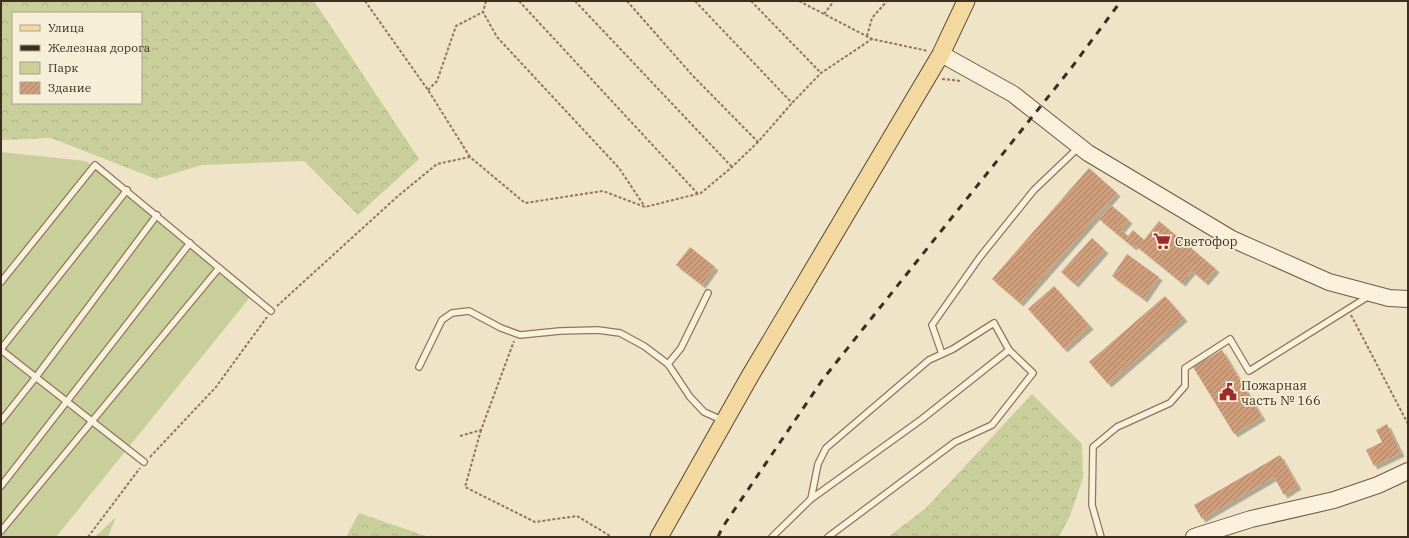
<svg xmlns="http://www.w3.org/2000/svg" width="1409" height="538" font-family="'IBM Plex Serif',serif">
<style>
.forest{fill:url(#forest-crowns);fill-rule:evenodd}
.green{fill:#c9cf9b}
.building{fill:url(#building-hatch);filter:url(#shadow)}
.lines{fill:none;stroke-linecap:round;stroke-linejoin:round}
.lane-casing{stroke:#8d765c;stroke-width:8}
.secondary-casing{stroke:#6f573f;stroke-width:18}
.primary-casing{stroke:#5b4430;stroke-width:19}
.path{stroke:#8d765c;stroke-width:2;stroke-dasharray:3 2;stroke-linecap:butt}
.lane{stroke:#faf1dc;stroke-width:5.5}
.secondary{stroke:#faf1dc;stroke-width:16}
.primary{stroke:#f3d9a0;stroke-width:17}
.rail{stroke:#3d2e20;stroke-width:3;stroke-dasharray:7 7;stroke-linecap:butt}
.labels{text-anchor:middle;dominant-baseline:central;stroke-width:3.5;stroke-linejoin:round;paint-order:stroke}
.poi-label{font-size:13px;fill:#3d2e20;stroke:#f7eed8;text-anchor:start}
</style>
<defs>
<pattern id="forest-crowns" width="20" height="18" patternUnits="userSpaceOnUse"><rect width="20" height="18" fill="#c9cf9b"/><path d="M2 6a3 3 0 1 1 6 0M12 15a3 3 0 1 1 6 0" fill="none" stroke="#aeb285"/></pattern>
<pattern id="building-hatch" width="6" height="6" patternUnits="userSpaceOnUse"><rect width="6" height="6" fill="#cf9f7d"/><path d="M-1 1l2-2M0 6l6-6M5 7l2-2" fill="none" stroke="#a98266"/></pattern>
<filter id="shadow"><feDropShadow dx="3.5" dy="3.5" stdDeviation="0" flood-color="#0004"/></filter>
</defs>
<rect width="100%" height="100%" fill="#f0e4c8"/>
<g class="forest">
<path d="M1 1H314L419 159 358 215 304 161 202 165 156 179 51 138 1 140ZM13 13H141V103H13Z"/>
<path d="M1032 394 1082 444 1083 478 1070 516 1059 537H888L926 508Z"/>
<path d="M359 513 429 537H346Z"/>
<path d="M116 517 108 537H95Z"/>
</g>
<path class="green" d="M1 152 86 161 251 296 56 537H1Z"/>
<g class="building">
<path d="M1089 168 1117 193 1020 303 992 279Z"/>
<path d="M1111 205 1129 220 1121 230 1128 236 1133 230 1144 240 1159 221 1216 269 1205 282 1192 271 1182 283 1135 245 1133 247 1099 219Z"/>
<path d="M1092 238 1105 250 1075 284 1061 272Z"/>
<path d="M690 247 715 267 702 285 676 265Z"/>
<path d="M1127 254 1159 277 1144 299 1112 276Z"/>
<path d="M1054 286 1090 326 1064 349 1028 309Z"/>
<path d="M1165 296 1184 318 1108 384 1089 362Z"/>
<path d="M1222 350 1262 417 1234 434 1193 367Z"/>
<path d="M1387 424 1401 453 1374 466 1366 450 1382 442 1376 430Z"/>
<path d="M1280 455 1298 486 1284 495 1274 477 1202 519 1194 505Z"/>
</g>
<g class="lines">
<g class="lane-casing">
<g id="lane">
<path d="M1 282 95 165 271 311"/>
<path d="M1 349 127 190"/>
<path d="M1 350 144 462"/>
<path d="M942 354 932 325 980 257 1034 190 1079 147"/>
<path d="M668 364 681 348 708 293"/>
<path d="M419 367 442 320 452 313 469 311 501 328 520 335 560 331 598 330 620 333 644 346 668 364 690 397 704 412 722 420"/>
<path d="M1 421 36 377 157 215"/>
<path d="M1 486 190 243"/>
<path d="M811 499 818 464 826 448 929 360 953 349 994 323 1009 350"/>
<path d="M1 531 219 268"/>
<path d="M772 537 811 499 922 419 1009 350 1033 373 992 425 955 442 828 537"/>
<path d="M1101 537 1092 505 1093 447 1117 427 1170 403 1185 386V368L1230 339 1249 371 1369 296"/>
</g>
</g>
<g class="secondary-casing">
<g id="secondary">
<path d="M941 54 1013 94 1088 153 1232 239 1329 282 1389 298 1408 299"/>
<path d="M1194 537 1251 519 1334 500 1378 485 1408 471"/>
</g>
</g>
<g class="primary-casing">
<path id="primary" d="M659 537 750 376 941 54 966 1"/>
</g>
<g class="path">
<path d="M365 1 428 90 470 157"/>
<path d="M486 1 483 12 497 37 619 168 645 207"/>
<path d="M519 1 698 194"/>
<path d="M575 1 732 167"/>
<path d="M627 1 693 76 758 142"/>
<path d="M695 1 792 103"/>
<path d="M751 1 821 73"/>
<path d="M799 1 872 39"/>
<path d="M824 14 834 1"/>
<path d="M867 36 872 18 887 1"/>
<path d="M942 79 961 81"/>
<path d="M428 90 437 81 456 26 483 12"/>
<path d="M277 306 398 196 437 164 470 157 525 203 603 191 645 207 701 193 732 167 758 142 792 103 821 73 872 39 928 51"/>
<path d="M1351 315 1408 424"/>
<path d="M481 430 465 487 535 522 577 516 612 537"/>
<path d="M460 436 481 430 514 341"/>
<path d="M150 457 216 387 267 317"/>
<path d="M88 537 140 468"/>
</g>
<use href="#lane" class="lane"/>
<use href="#secondary" class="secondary"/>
<use href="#primary" class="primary"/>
<path class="rail" d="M718 537 722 528 823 379 1072 67 1121 1"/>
</g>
<defs>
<g id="supermarket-bare" transform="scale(1.38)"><path d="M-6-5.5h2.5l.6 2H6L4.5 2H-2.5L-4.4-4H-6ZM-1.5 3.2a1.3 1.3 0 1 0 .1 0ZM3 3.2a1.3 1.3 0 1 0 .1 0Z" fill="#9e2a2b" stroke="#f7eed8" stroke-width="2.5" paint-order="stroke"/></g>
<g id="civic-bare" transform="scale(1.38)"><path d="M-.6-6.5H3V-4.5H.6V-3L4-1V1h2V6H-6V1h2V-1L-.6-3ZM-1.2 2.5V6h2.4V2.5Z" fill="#9e2a2b" stroke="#f7eed8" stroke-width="2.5" paint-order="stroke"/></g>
</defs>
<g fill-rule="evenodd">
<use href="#supermarket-bare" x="1162" y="241"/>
<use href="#civic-bare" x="1228" y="392"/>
</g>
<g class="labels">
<g class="poi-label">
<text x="1175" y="241">Светофор</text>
<text x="1241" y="385">Пожарная<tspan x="1241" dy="15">часть № 166</tspan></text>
</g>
</g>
<rect width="1409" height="538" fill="none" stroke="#3d2e20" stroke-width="4"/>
<rect x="12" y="12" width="130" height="92" fill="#f7eed8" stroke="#ada18e"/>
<rect x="20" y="25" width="20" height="6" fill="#f3d9a0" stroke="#ada18e"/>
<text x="48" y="32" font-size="12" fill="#3d2e20">Улица</text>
<rect x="20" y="45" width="20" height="6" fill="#3d2e20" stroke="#ada18e"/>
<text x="48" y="52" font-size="12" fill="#3d2e20">Железная дорога</text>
<rect x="20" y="62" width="20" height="12" fill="#c9cf9b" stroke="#ada18e"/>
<text x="48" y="72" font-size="12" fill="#3d2e20">Парк</text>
<rect x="20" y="82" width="20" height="12" fill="url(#building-hatch)" stroke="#ada18e"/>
<text x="48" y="92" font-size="12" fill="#3d2e20">Здание</text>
</svg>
